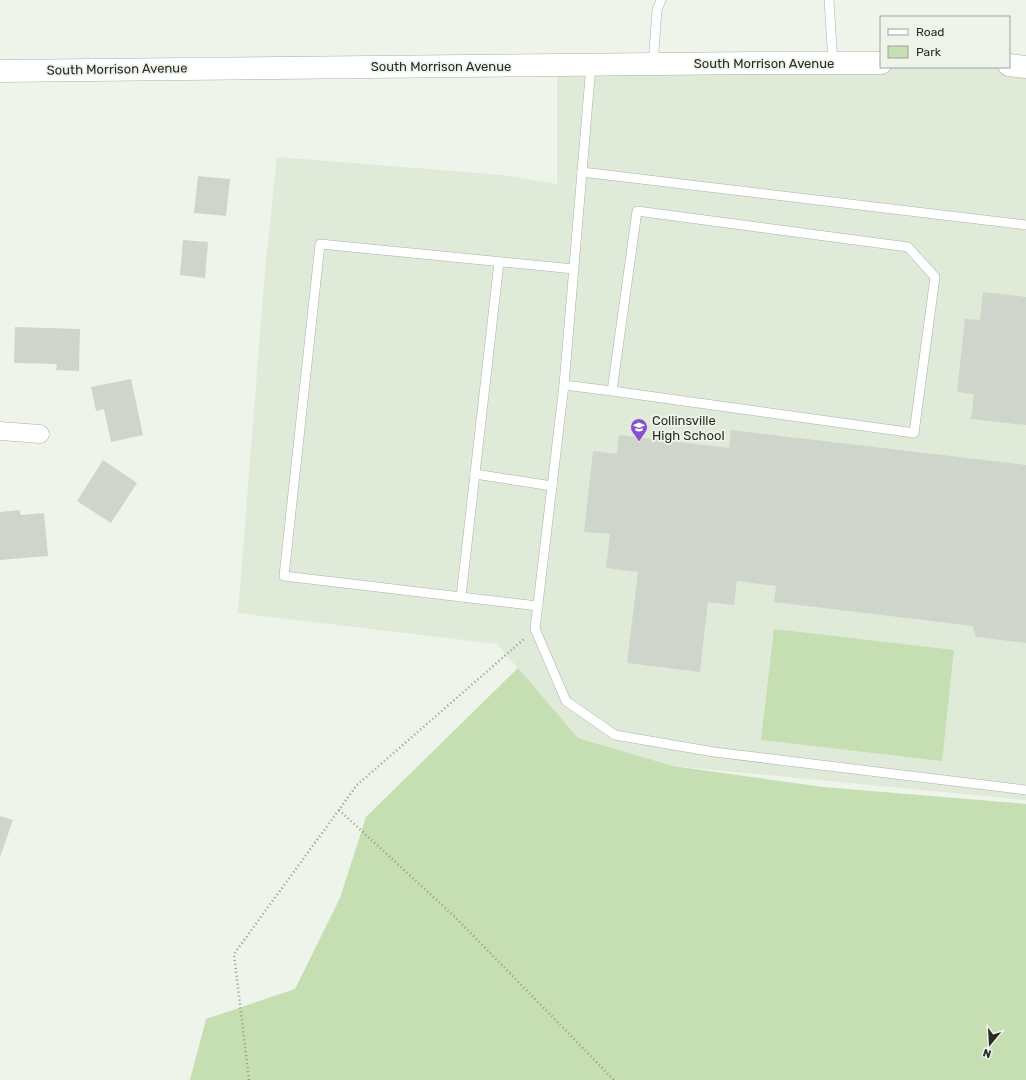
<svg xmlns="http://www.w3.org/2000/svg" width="1026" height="1080" font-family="Rubik,sans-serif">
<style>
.built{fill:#e0ead8}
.green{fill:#c5deb2}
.building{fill:#cfd5cb}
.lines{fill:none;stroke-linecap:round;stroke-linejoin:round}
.service-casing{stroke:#abb1a7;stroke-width:10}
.minor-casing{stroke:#abb1a7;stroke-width:19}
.tertiary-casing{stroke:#abb1a7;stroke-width:23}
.path{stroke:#969a92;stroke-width:2.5;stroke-dasharray:1 3;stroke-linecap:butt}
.service{stroke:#fff;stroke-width:9}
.minor{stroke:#fff;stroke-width:18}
.tertiary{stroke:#fff;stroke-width:22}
.labels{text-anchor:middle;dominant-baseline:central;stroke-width:3.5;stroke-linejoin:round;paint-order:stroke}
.street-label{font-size:13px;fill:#292b27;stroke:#eef4e9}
.poi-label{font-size:13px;fill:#292b27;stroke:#eef4e9;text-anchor:start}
</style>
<rect width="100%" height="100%" fill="#eef4e9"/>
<path class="built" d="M557 65 1026 67V800L673 766 578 738 497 644 238 613 265 270 277 157 503 175 557 184Z"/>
<g class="green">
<path d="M774 629 954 650 942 761 761 740Z"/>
<path d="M518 668 578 738 673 766 823 787 1026 804V1080H190L206 1019 295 989 340 898 366 817Z"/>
</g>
<g class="building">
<path d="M198 176 230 179 226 216 194 213Z"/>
<path d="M183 240 208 242 205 278 180 275Z"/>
<path d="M983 292 1026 297V425L971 419 974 394 957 392 965 319 980 320Z"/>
<path d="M15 327 80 329 79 371 56 370 57 364 14 363Z"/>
<path d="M131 379 143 435 111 442 104 409 96 411 91 387Z"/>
<path d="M731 430 1026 465V643L976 637 973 626 774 602 776 586 737 581 734 605 708 602 700 672 627 663 638 572 606 568 610 534 584 532 593 451 617 454 619 435 729 448Z"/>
<path d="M103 460 137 483 111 523 77 501Z"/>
<path d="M19 510 21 515 44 513 48 556 0 560V512Z"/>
<path d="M0 816 13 820 0 857Z"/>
</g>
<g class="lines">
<g class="service-casing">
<g id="service">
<path d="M829 0 833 63"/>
<path d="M653 64 657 10 661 0"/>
<path d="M591 65 564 385 535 629 566 701 615 735 714 752 1026 790"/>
<path d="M582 172 1026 225"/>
<path d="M564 385 612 391 914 433 935 277 908 247 637 211 612 391"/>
<path d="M475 474 552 486"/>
<path d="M461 597 499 262"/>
<path d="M538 606 284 576 320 244 574 269"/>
</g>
</g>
<g class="minor-casing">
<path id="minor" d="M0 431 40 434"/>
</g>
<g class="tertiary-casing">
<g id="tertiary">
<path d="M1009 65 1026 67"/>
<path d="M0 71 755 63H881"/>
</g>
</g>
<g class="path">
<path d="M339 810 455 917 614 1080"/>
<path d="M249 1080 234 954 357 785 524 639"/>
</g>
<use href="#service" class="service"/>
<use href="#minor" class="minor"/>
<use href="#tertiary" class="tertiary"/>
</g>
<defs>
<g id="school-pin" transform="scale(0.9)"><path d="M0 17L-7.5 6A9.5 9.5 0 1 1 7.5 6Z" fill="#8554cc" stroke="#eef4e9"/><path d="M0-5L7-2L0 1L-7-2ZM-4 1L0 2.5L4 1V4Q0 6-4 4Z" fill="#fff"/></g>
</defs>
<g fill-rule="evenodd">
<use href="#school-pin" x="639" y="427"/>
</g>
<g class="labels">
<g class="street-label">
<text x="764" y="63">South Morrison Avenue</text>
<text x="441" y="66">South Morrison Avenue</text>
<text transform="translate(117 69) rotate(-1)">South Morrison Avenue</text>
</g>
<g class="poi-label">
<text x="652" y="420">Collinsville<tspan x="652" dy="15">High School</tspan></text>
</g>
</g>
<rect x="880" y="16" width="130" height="52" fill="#eef4e9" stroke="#9fa49b"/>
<rect x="888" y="29" width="20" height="6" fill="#ffffff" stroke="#9fa49b"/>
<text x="916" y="36" font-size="12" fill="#292b27">Road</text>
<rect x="888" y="46" width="20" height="12" fill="#c5deb2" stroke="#9fa49b"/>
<text x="916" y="56" font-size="12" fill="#292b27">Park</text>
<g transform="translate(990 1044) rotate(198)" stroke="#eef4e9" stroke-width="3" paint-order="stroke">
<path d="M0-3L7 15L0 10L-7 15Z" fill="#292b27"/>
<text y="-6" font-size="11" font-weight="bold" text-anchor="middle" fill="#292b27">N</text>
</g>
</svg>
